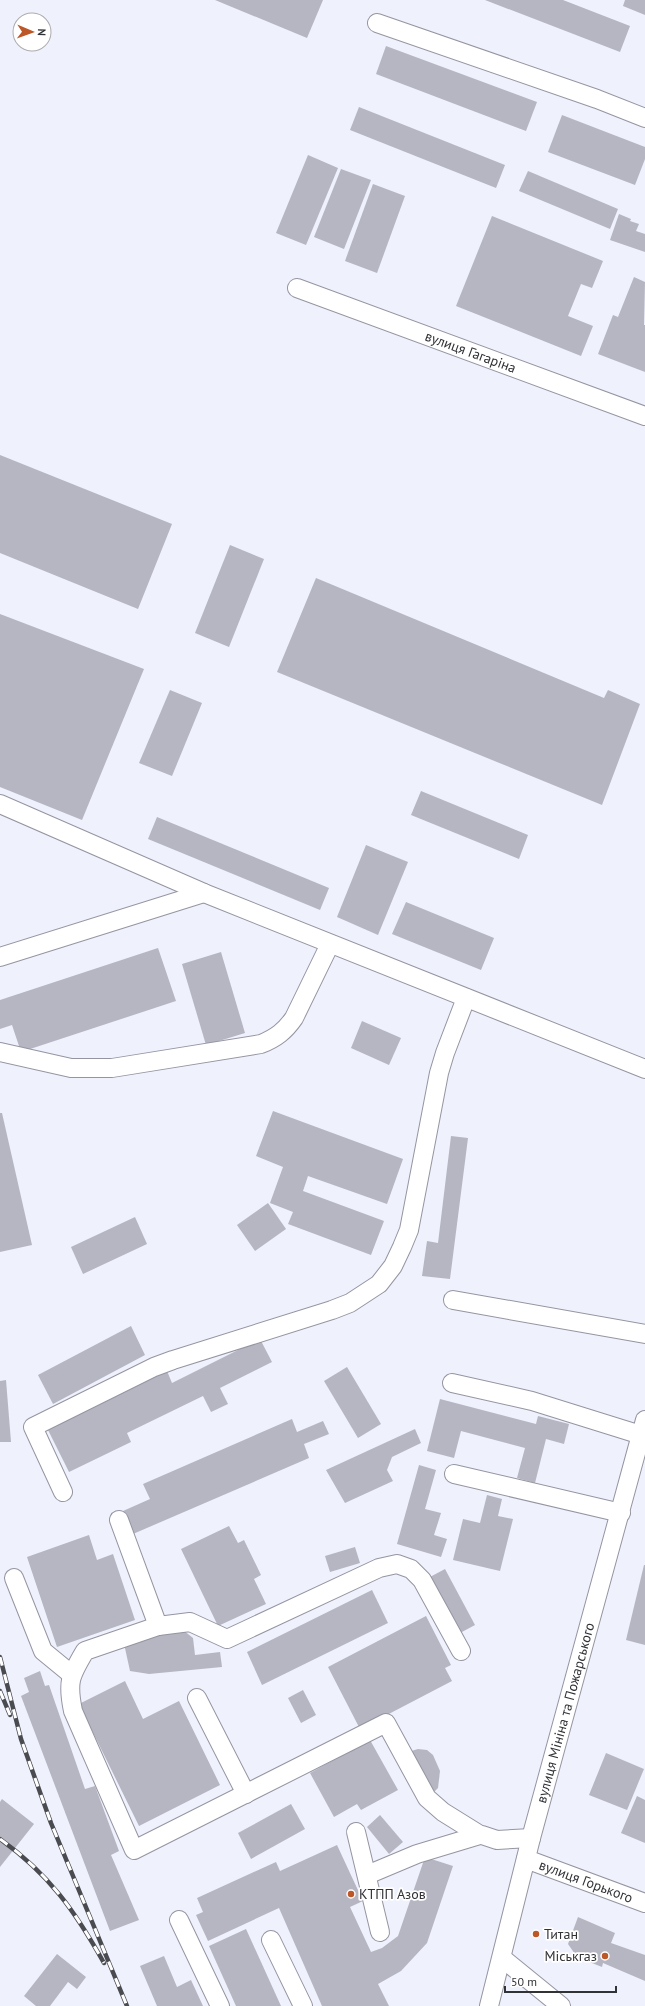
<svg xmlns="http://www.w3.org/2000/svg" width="645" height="2006" font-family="'PT Sans',sans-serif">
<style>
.building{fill:#b5b6c2}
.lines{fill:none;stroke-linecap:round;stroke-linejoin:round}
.minor-casing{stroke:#9495a1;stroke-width:20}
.minor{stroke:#fff;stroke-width:18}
.rail-casing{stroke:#4a4b50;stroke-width:4.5}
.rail{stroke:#fff;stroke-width:3;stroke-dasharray:9;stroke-linecap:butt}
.poi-dot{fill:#bc5728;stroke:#fff;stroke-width:1.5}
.labels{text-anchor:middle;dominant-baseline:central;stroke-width:3.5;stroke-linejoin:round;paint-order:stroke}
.street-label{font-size:14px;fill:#313236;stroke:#fff}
.poi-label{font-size:14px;fill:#313236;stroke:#fff;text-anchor:start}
</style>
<rect width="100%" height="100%" fill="#eff1fd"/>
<g class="building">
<path d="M215 0H323L307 38Z"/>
<path d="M485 0H563L630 26 620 52Z"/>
<path d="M625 0H645V15L623 6Z"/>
<path d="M386 46 537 102 526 131 376 74Z"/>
<path d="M359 107 505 165 496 188 350 130Z"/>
<path d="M562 115 645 147V159L635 185 548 152Z"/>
<path d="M308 155 338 168 306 245 276 233Z"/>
<path d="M341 169 371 180 344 249 314 237Z"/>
<path d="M528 171 618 209 610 229 519 191Z"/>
<path d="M373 184 405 196 377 273 345 261Z"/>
<path d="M619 214 631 219 630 221 639 224 636 231 645 234V252L610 240Z"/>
<path d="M492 216 603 261 592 288 581 284 568 316 593 326 581 356 456 306Z"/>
<path d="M634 277 645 282 644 325H645V372L598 354 613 315 618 317Z"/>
<path d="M0 455 172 524 138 609 0 553Z"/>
<path d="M230 545 264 559 229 647 195 633Z"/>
<path d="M316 578 604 698 608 690 640 704 602 805 277 672Z"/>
<path d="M0 614 144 669 82 820 0 787Z"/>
<path d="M170 690 202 703 172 776 139 763Z"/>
<path d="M421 791 528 835 519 859 411 815Z"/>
<path d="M157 817 329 888 320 910 148 839Z"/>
<path d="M366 845 408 862 378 935 337 917Z"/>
<path d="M406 902 494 938 481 970 392 934Z"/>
<path d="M158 948 176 1001 21 1052 12 1025 0 1029V1000Z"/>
<path d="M221 952 245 1033 206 1045 182 964Z"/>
<path d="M362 1021 401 1038 389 1065 351 1048Z"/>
<path d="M273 1111 403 1159 387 1204 308 1176 303 1191 384 1221 371 1255 288 1224 293 1212 270 1203 283 1167 256 1156Z"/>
<path d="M0 1113H2L32 1245 0 1252Z"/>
<path d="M451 1136 468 1138 450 1279 422 1276 427 1241 438 1243Z"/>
<path d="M268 1203 286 1229 255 1251 237 1225Z"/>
<path d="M135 1217 147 1244 83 1274 71 1247Z"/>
<path d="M131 1326 145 1355 53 1404 38 1375Z"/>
<path d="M260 1339 272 1362 220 1388 228 1404 211 1412 203 1396 127 1433 131 1442 69 1472 48 1430 167 1371 172 1383Z"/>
<path d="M347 1367 381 1424 358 1438 324 1381Z"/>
<path d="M6 1380 11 1442H0V1381Z"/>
<path d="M440 1399 536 1424 538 1416 569 1424 564 1444 546 1439 535 1483 517 1478 525 1448 461 1431 454 1458 427 1451Z"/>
<path d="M292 1419 297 1432 323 1421 329 1434 304 1444 309 1458 133 1534 123 1511 150 1499 143 1484Z"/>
<path d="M415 1429 421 1443 392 1457 387 1470 393 1481 345 1503 326 1470Z"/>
<path d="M419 1465 436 1470 425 1509 441 1513 434 1535 447 1539 441 1557 397 1544Z"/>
<path d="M487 1495 502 1499 498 1516 513 1519 500 1571 453 1560 463 1519 480 1523Z"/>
<path d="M229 1526 238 1543 244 1540 261 1575 254 1579 266 1604 218 1626 181 1549Z"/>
<path d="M89 1535 97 1560 113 1554 135 1620 57 1647 27 1557Z"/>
<path d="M355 1547 360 1563 330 1572 325 1556Z"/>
<path d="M644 1565H645V1645L626 1640Z"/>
<path d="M445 1569 475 1625 460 1633 430 1577Z"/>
<path d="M372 1590 388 1623 262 1685 247 1652Z"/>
<path d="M426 1616 451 1665 445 1668 452 1681 360 1729 328 1667Z"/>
<path d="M178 1626 193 1638 195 1655 220 1652 222 1667 149 1674 130 1671 123 1639Z"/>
<path d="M40 1671 45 1686 49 1685 85 1789 95 1786 119 1851 111 1855 139 1920 110 1931 21 1696 29 1692 24 1678Z"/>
<path d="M125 1681 143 1719 179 1701 220 1785 139 1826 79 1704Z"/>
<path d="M303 1690 316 1715 301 1723 288 1698Z"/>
<path d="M370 1740 398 1790 361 1810 357 1804 334 1817 310 1773Z"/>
<path d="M418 1749 427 1750 433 1755 440 1771 438 1788 432 1794 408 1752Z"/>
<path d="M606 1753 644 1769 627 1810 589 1795Z"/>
<path d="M637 1796 645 1800V1843L621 1833Z"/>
<path d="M2 1799 34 1824 0 1867V1802Z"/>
<path d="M291 1804 305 1829 251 1859 238 1833Z"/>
<path d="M380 1815 403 1842 389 1854 367 1827Z"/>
<path d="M337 1845 363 1901 350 1907 371 1952 382 1948 398 1936 425 1857 453 1866 427 1943 401 1971 378 1984 389 2006H322L279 1908 208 1941 196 1915 203 1912 197 1898 276 1862 280 1871Z"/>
<path d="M578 1917 615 1933 611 1943 645 1955V1981L603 1963 602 1967 577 1957 568 1944Z"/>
<path d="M246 1929 281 2006H236L209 1946Z"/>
<path d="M57 1954 86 1977 77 1989 68 1982 50 2006H36L24 1996Z"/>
<path d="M164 1956 177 1987 191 1980 203 2006H157L140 1966Z"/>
</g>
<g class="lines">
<g class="minor-casing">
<g id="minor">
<path d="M377 23 597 99 645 118"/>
<path id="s1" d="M297 288 645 416"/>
<path d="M0 804 204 893 645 1069"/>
<path d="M0 957 204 893"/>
<path d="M0 1052 71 1068H112L261 1044C276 1038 285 1031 294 1018L330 944"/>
<path d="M453 1300 645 1334"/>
<path d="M452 1383 532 1401 641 1435"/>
<path d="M454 1474 621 1513"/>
<path d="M63 1492 33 1427 154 1367 173 1360 332 1310 350 1303 379 1284 393 1266 402 1247 409 1230 439 1073 445 1053 466 998"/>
<path d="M119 1520 158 1626"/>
<path d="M14 1578 43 1651 71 1674"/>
<path d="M461 1651 422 1580 411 1569 397 1564 379 1568 227 1639 190 1622 158 1626 85 1651C70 1676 67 1682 73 1711L134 1850 386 1723 427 1798 443 1812 480 1835H482L497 1840 531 1838"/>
<path d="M197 1698 246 1794"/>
<path d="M356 1832 380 1932"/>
<path id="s2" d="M526 1859 645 1903"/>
<path d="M367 1875 417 1854 480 1835"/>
<path d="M179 1920 220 2006"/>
<path d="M271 1940 303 2006"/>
<path d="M502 1958 561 2006"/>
<path id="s3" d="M489 2006 531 1838 645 1420"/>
</g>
</g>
<use href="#minor" class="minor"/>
<g class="rail-casing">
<g id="rail">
<path d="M0 1657 21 1739 51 1823 127 2006"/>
<path d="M0 1691 10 1715"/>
<path d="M0 1839C49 1874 75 1911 104 1963"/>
</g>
</g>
<use href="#rail" class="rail"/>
</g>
<g class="poi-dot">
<circle cx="351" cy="1894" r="4"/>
<circle cx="536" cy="1934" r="4"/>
<circle cx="605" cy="1956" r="4"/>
</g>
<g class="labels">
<g class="street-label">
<text stroke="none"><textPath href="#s1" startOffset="185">вулиця Гагаріна</textPath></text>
<text stroke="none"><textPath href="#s3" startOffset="303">вулиця Мініна та Пожарського</textPath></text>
<text stroke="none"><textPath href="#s2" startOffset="64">вулиця Горького</textPath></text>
</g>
<g class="poi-label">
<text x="359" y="1894">КТПП Азов</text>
<text x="544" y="1934">Титан</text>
<text x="597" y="1956" text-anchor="end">Міськгаз</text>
</g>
</g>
<g transform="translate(32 32) rotate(92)"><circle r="19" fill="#ffffff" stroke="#adadaf"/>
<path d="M0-3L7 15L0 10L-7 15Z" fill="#bc5728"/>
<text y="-6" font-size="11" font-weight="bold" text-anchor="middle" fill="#313236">N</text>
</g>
<path d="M505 1986v6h111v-6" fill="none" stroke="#313236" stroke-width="2"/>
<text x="511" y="1986" font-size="12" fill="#313236" stroke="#ffffff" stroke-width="3" paint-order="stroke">50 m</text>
</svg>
